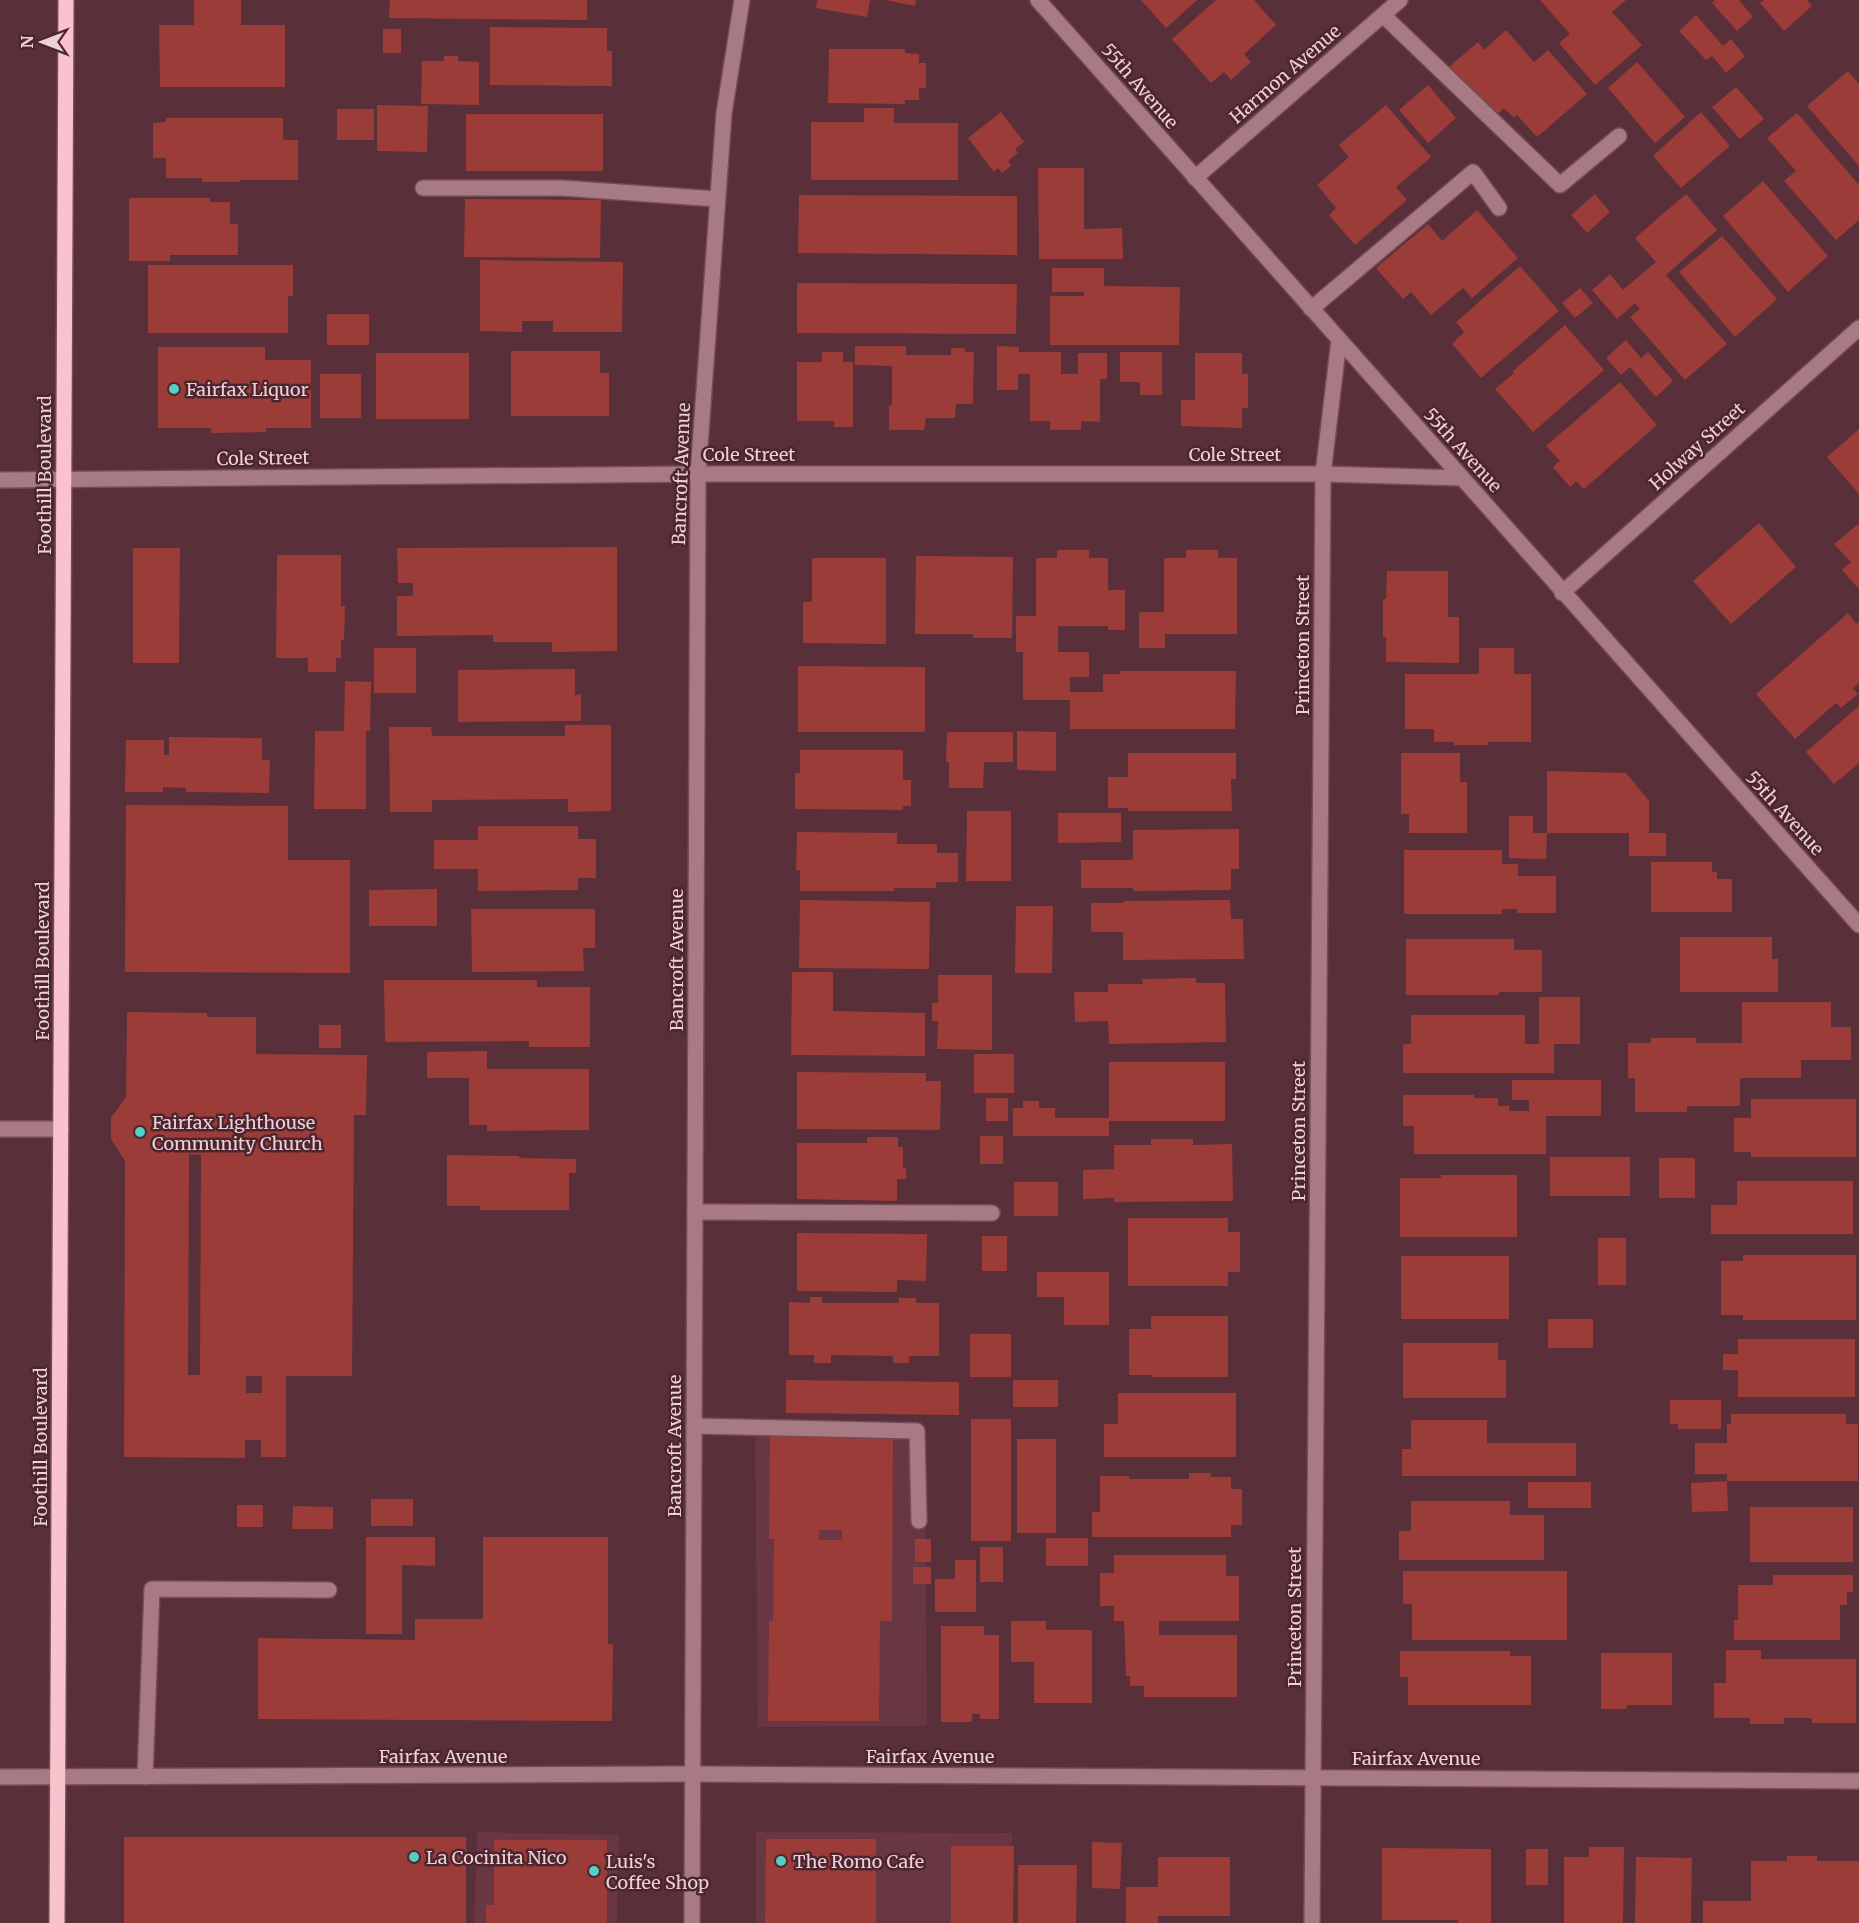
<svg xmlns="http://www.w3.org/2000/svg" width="1859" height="1923" font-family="Merriweather,serif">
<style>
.built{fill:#683743}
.building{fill:#9b3c38;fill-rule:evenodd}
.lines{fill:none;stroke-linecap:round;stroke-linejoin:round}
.minor-casing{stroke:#734c55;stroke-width:18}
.major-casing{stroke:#734c55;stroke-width:18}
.minor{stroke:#a87b84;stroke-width:15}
.major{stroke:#fac2cd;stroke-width:15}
.poi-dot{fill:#57cec1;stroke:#4d252f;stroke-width:2}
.labels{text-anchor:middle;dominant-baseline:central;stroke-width:5;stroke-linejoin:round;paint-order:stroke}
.street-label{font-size:18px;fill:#ecd1d6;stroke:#4d252f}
.poi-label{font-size:18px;fill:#ecd1d6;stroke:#4d252f;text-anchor:start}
</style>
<rect width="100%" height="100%" fill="#592f39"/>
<g class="built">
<path d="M925 1432 927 1726 758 1727 755 1434Z"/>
<path d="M477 1832 619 1835 617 1923H474Z"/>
<path d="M756 1832 1012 1833V1923H756Z"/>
</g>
<g class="building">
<path d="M194 0H241V25H285V87H160L159 25H194Z"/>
<path d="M390 0H587V20L389 18Z"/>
<path d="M817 0H870L867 17 816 8Z"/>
<path d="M885 0H916L915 6Z"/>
<path d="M1141 0H1197L1166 28Z"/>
<path d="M1216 0H1254L1276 25 1244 54 1251 62 1231 80 1224 72 1211 83 1172 39Z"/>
<path d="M1540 0H1626L1612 12 1642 45 1595 85 1559 43 1570 34Z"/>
<path d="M1715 0H1739L1753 17 1737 31 1712 3Z"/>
<path d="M1764 0H1807L1812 6 1784 31 1760 3Z"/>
<path d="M1696 15 1723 46 1731 39 1745 56 1726 73 1712 56 1706 60 1679 31Z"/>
<path d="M490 27 607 28V51H612V86L490 85Z"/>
<rect x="383" y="29" width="18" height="24"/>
<path d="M1506 30 1534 62 1548 50 1587 94 1537 137 1517 115 1514 118 1504 108 1493 118 1449 67 1478 42 1484 50Z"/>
<path d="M829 49H905V53L919 54V63H926V88H919V100H905V104L828 103Z"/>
<path d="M444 56H458V61L479 62V105L421 104 422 61H444Z"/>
<path d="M1637 62 1685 117 1655 143 1608 88Z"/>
<path d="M1848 71 1859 84V166L1807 106Z"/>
<path d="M1428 85 1456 118 1428 143 1399 110Z"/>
<path d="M1736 87 1764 119 1740 139 1712 107Z"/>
<path d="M377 105 428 106 427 152 377 151Z"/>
<path d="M1386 105 1431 157 1396 187 1407 200 1355 245 1329 215 1336 208 1317 185 1349 157 1339 145Z"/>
<path d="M864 108H894V123H958V180H811V122H864Z"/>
<rect x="337" y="109" width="37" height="31"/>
<path d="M1001 112 1024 142 1015 149 1018 153 1008 161 1011 166 1002 173 998 168 994 172 968 138Z"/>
<path d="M1701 112 1730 146 1681 188 1653 156Z"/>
<path d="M1797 113 1859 185V220L1836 240 1784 181 1796 171 1767 138Z"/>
<rect x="466" y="114" width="137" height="57"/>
<path d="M166 118H283V140H298V180H240V182H202V178H166V158H153V123L166 122Z"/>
<path d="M1038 168H1084V229L1122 228 1123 259H1039Z"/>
<path d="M1763 181 1828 256 1788 292 1723 216Z"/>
<path d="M1595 194 1610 212 1587 233 1571 215Z"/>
<path d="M1686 194 1717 230 1666 275 1727 344 1685 380 1630 317 1640 309 1635 303 1617 319 1592 290 1610 274 1623 290 1656 262 1635 238Z"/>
<path d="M799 195 1017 196V255L798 253Z"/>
<path d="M129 198H210V202H230V224H238V255H170V261H129Z"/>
<path d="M465 199 601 200 600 258 464 257Z"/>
<path d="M1477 210 1518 258 1472 298 1463 288 1431 315 1411 292 1403 299 1376 268 1428 224 1442 241Z"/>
<path d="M1722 236 1777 299 1735 337 1679 272Z"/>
<path d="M480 260 623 262 622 332H553V321H522V332L480 331Z"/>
<path d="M148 265H293V296H288V333H148Z"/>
<path d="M1520 266 1559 311 1481 378 1452 344 1464 332 1456 322Z"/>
<path d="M1052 268H1104V286L1180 287 1179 345H1050V296H1084V292H1052Z"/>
<path d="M797 283 1017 284 1016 334 797 333Z"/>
<path d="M1580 288 1593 303 1575 318 1562 303Z"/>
<rect x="327" y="314" width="42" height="31"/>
<path d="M1565 325 1604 370 1533 432 1495 389 1514 373 1512 372Z"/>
<path d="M1626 340 1641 358 1648 352 1673 381 1656 397 1630 367 1621 375 1606 358Z"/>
<path d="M855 346H906V355H951V348H965V352H974L973 404H956L955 418H926L924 430H889V405H892V366L855 365Z"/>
<path d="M997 346 1019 347V352H1061V374H1078V353H1107V379H1100V422L1081 421V430H1050V421H1030V374H1018V390H997Z"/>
<path d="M158 347H265V360H311V428H266V432L211 433V428H158Z"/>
<path d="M511 351H600V373H609V416H511Z"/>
<path d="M822 352H843V362H853V427H834V421H797V362H822Z"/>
<path d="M1120 352H1162V395H1140V382H1120Z"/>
<rect x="376" y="353" width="93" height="66"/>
<path d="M1195 353H1242V374H1248V408H1242V428L1181 426V400H1195Z"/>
<rect x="320" y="374" width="41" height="44"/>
<path d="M1620 382 1657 425 1584 489 1576 481 1570 487 1553 467 1560 461 1546 446Z"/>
<path d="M1859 429V494L1827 457Z"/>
<path d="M1759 523 1796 567 1731 624 1693 581Z"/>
<path d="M1858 524 1859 525V589L1842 570 1851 562 1834 544Z"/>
<path d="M617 547V651L552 652V642H493V635L397 636V596H413V583H398L397 548Z"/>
<path d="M133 548H180L179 663H133Z"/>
<path d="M1057 550H1089V558H1108V590H1125V630H1108V626H1058V652H1089V677H1070V692H1103V674H1120V671H1236L1235 729H1070V700H1023V652H1016V616H1036V558H1057Z"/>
<path d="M1186 550H1218V558H1237V634H1165V648H1139V612H1164V558H1186Z"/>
<path d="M277 555H341V606H345L344 640H341V658H336V672H308V658H276Z"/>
<path d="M916 556 1013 557 1012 638H973V634H915Z"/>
<path d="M812 558H886V644L803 643V602H812Z"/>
<path d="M1387 571H1448V617H1459V663L1386 662V637H1383V599H1386Z"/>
<path d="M1848 613 1856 624 1859 622V683L1853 688 1858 694 1841 708 1836 703 1795 739 1756 694Z"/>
<rect x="374" y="648" width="42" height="45"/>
<path d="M1479 648H1514V674H1531V742H1488V745H1454V742H1434V729H1405V674H1479Z"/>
<path d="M798 666 925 667V732H798Z"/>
<path d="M575 669V695L581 694V721L458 722V670Z"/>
<path d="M345 681 371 682 370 731H366V809H314L315 731H344Z"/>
<path d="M1859 706V763L1834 784 1806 752Z"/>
<path d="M565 725H611V811L568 812V799L432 800V812H390L389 727H431L432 736H565Z"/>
<path d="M1017 731 1056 732V771L1017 770Z"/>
<path d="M947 732H1013V762H984L983 788H949V762H946Z"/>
<path d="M169 737 262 738V760H270L269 793 186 792V788L163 787V792H125L126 740H164V755H169Z"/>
<path d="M800 750H903V780H911V806H903V810L795 809V773H800Z"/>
<path d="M1128 753H1236V779H1231L1232 811H1128V808H1108V777H1128Z"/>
<path d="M1401 753H1460V782H1467V833H1409V814H1401Z"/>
<path d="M1547 771 1626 773 1649 801V833H1666V856H1629V833H1547Z"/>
<path d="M126 805 288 806V860H350V973L125 972Z"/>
<path d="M967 811H1011V881H966Z"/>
<path d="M1058 813H1121V842L1058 843Z"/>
<path d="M1509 816H1533V833H1547L1546 859 1509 858Z"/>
<path d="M478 826H578V839H596V878H578V890L478 891V869H434V840H478Z"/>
<path d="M1239 829V869H1231V890L1133 891V888H1081V860H1133V830Z"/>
<path d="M797 832 897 833V844H937V853H958V882H936V888H894V891H800V870H796Z"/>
<path d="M1404 850H1502V864H1518V876H1556V913H1517V909H1502V914H1404Z"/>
<path d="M1651 862H1712V872H1717V879H1732V912H1651Z"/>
<path d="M437 889V926H369V890Z"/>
<path d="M800 900 930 902 929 969 799 968Z"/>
<path d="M1230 900 1231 919H1243L1244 959 1123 960V932H1091V903H1124V901Z"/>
<path d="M1016 906H1053L1052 973H1015Z"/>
<path d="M471 909H595V948H583L584 971 472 972Z"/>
<path d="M1680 937H1772V959H1778V992H1680Z"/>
<path d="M1406 939H1514V950H1542V992H1499V995H1406Z"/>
<path d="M792 972H833V1011L925 1013V1056L791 1055Z"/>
<path d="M938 975H992V1050L937 1049 938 1021H932V1003H938Z"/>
<path d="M1196 978V983H1225L1226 1042 1109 1044 1108 1021 1075 1022 1074 992H1108V984H1143L1142 979Z"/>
<path d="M384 980H537V987H590V1047H529V1041L385 1042Z"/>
<path d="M1539 997H1580V1044H1554V1073H1403V1044H1411V1015H1525V1044H1539Z"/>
<path d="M1742 1002H1831V1027H1851V1060H1801V1078H1740V1106H1687V1112H1635V1078H1628V1043H1651V1038H1696V1043H1742Z"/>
<path d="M127 1012 207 1013V1017H256V1054L367 1055 366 1115H354L352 1376H286V1457H261V1440H245V1458L124 1457 125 1161 111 1139V1118L126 1097ZM189 1154 201 1155 200 1375H188ZM246 1376H262V1393H246Z"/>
<rect x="319" y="1025" width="22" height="23"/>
<path d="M487 1051V1069H589V1130L487 1131V1125H469V1078H427V1052Z"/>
<rect x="974" y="1054" width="40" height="39"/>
<path d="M1109 1062H1225V1121H1109V1136H1013V1108H1023V1101H1039V1108H1055V1118H1109Z"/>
<path d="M797 1072 926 1073V1081H941L940 1130 797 1129Z"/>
<path d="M1512 1080H1601V1116H1546V1154H1414V1126H1403V1095H1474V1098H1498V1106H1509V1111H1529V1100H1512Z"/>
<rect x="986" y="1098" width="22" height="23"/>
<path d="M1751 1099H1856V1157H1751V1152H1734V1118H1751Z"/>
<rect x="980" y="1136" width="23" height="28"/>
<path d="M867 1137H898V1147H903V1168H906V1179H897V1201L797 1199V1143H867Z"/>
<path d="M1151 1139H1193V1145L1232 1144 1233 1201 1114 1202V1198L1083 1199V1170L1114 1169V1145H1151Z"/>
<path d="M447 1155 519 1156V1158L576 1159V1173H569V1210H480V1206H447Z"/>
<rect x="1550" y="1157" width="80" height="39"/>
<rect x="1659" y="1158" width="36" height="40"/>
<path d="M1441 1175H1517V1237H1400V1178H1441Z"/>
<path d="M1737 1181H1853V1234H1711V1205H1737Z"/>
<rect x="1014" y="1182" width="44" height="34"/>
<path d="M1128 1218H1228V1232H1240V1272H1228V1286H1128Z"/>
<path d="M797 1233 927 1234 926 1281 897 1280V1292L797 1291Z"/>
<rect x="982" y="1236" width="25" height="35"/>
<rect x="1598" y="1238" width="28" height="47"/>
<path d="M1743 1255H1856V1320H1743V1315H1721V1261H1743Z"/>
<rect x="1401" y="1256" width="108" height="63"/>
<path d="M1037 1272H1109V1325H1064V1297H1037Z"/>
<path d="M810 1297H822V1303H899V1298H916V1303H939V1356H909V1363H893V1356L831 1355V1363H814V1355H789V1302L810 1303Z"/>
<path d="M1151 1316H1228V1377H1152V1375H1129V1329H1151Z"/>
<rect x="1548" y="1319" width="45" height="29"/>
<rect x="970" y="1334" width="41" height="43"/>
<path d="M1738 1339H1855V1397H1738V1370H1723V1354H1738Z"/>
<path d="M1403 1343H1498V1360H1506V1398H1403Z"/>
<path d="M786 1380 959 1382V1415L786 1413Z"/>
<rect x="1013" y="1380" width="45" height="27"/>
<path d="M1118 1393H1236V1457H1104V1424H1118Z"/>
<path d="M1670 1400H1721V1429H1678V1424H1670Z"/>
<path d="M1731 1414H1846V1424H1858V1481H1727V1474H1695V1443H1727V1424H1731Z"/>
<rect x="971" y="1419" width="40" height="122"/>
<path d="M1411 1420H1487V1443H1576V1476H1402V1449H1411Z"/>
<path d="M770 1435 893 1436 892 1621H880L879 1721H768L769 1621H773L774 1539H769ZM819 1530H842V1540H819Z"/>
<rect x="1017" y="1439" width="39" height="94"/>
<path d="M1189 1473H1211V1477H1231V1489H1242V1525H1231V1537H1092V1512H1100V1476H1129V1479H1189Z"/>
<path d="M1727 1481 1728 1511 1692 1512 1691 1483Z"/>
<rect x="1528" y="1482" width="63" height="26"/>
<rect x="371" y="1499" width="42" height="27"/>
<path d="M1411 1501H1510V1515H1544V1560H1399V1531H1411Z"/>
<rect x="237" y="1505" width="26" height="22"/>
<path d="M293 1506 333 1507V1529H292Z"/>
<rect x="1750" y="1507" width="103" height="55"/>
<path d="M366 1537H435V1566L402 1565V1634H366Z"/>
<path d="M483 1537H608V1644H613L612 1721 258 1719V1638L415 1640V1619H483Z"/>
<rect x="1046" y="1538" width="42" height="28"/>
<rect x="915" y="1539" width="16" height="23"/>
<rect x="980" y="1547" width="23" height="35"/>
<path d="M1114 1555H1226V1576H1239V1621H1159V1635H1237V1697H1144V1686H1130V1676H1126L1124 1621H1114V1606H1100V1573H1114Z"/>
<path d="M955 1560H976V1612H935V1579H955Z"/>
<rect x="913" y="1567" width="18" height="17"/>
<path d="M1403 1571H1567V1640H1412V1604H1403Z"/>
<path d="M1773 1575H1853V1592H1847V1605H1840V1640H1734V1620H1738V1585H1773Z"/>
<path d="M1011 1621H1046V1630H1092V1703H1034V1662H1011Z"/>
<path d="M941 1626H984V1635H999V1719H980V1714H972V1722H941Z"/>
<path d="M1726 1650H1761V1659H1856V1723H1812V1718H1784V1724H1750V1718H1714V1683H1726Z"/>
<path d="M1400 1651H1510V1656H1531V1705H1408V1677H1400Z"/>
<path d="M1601 1653H1672V1705H1627V1709H1601Z"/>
<rect x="124" y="1837" width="342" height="86"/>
<path d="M766 1839H876V1923H765Z"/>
<path d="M494 1840H607V1923H486V1905H494Z"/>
<path d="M1092 1842 1122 1843 1120 1889 1092 1888Z"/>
<path d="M951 1846H1014L1013 1923H951Z"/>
<path d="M1589 1847H1624L1623 1923H1564V1857H1589Z"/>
<path d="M1382 1848 1491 1849V1923H1458V1920H1382Z"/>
<rect x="1526" y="1849" width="22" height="36"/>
<path d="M1787 1856H1817V1861H1859V1923H1703V1901H1751V1861H1787Z"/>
<path d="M1158 1857H1230V1916H1158V1923H1126V1887H1158Z"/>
<path d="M1636 1857 1692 1858 1691 1923H1635Z"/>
<path d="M1018 1865H1077L1076 1923H1018Z"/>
</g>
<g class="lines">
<g class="minor-casing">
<g id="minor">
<path d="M1038 0C1311 309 1584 618 1859 925"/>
<path d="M1383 15 1560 185 1619 136"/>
<path d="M1195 178 1400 0"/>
<path d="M423 188H562L717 199"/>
<path d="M1311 309 1473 172 1499 208"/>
<path d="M0 480 698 474H1323L1462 478"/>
<path d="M1562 593 1859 328"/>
<path d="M0 1129H61"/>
<path d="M695 1212 992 1213"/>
<path d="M694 1426 917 1431 919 1521"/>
<path d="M0 1777 692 1774 1859 1781"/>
<path d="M145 1777 152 1589 329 1590"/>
<path d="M692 1923 698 474 724 113 742 0"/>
<path d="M1312 1923 1323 474 1339 340"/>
</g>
</g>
<g class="major-casing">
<path id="major" d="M57 1923 66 0"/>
</g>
<use href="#minor" class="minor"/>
<use href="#major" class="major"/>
</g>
<g class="poi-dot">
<circle cx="174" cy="389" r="6"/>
<circle cx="140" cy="1132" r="6"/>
<circle cx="414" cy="1857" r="6"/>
<circle cx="781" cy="1861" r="6"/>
<circle cx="594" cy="1871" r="6"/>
</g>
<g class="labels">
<g class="street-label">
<text transform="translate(1285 74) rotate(-41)">Harmon Avenue</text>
<text transform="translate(1140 86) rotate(49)">55th Avenue</text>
<text transform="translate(1697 446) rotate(-42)">Holway Street</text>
<text transform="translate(1463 450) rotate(48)">55th Avenue</text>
<text x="749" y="454">Cole Street</text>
<text x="1235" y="454">Cole Street</text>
<text transform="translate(263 458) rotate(-1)">Cole Street</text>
<text transform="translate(681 474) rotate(-88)">Bancroft Avenue</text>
<text transform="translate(44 475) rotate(-90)">Foothill Boulevard</text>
<text transform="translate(1302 645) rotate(-90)">Princeton Street</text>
<text transform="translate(1785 813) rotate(48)">55th Avenue</text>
<text transform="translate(676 960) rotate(-90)">Bancroft Avenue</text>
<text transform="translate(42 961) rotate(-90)">Foothill Boulevard</text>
<text transform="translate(1298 1131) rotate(-90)">Princeton Street</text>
<text transform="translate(674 1446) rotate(-90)">Bancroft Avenue</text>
<text transform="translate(40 1447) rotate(-90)">Foothill Boulevard</text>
<text transform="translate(1294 1617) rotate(-90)">Princeton Street</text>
<text x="443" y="1756">Fairfax Avenue</text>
<text x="930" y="1756">Fairfax Avenue</text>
<text x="1416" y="1758">Fairfax Avenue</text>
</g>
<g class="poi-label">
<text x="186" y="389">Fairfax Liquor</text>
<text x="152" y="1122">Fairfax Lighthouse<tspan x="152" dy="21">Community Church</tspan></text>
<text x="426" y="1857">La Cocinita Nico</text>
<text x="606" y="1861">Luis's<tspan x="606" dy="21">Coffee Shop</tspan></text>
<text x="793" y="1861">The Romo Cafe</text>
</g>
</g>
<g transform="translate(42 42) rotate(270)" stroke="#4d252f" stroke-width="4.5" paint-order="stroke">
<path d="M0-4.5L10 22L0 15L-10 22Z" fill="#ecd1d6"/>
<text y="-9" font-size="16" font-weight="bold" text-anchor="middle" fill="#ecd1d6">N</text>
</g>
</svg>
